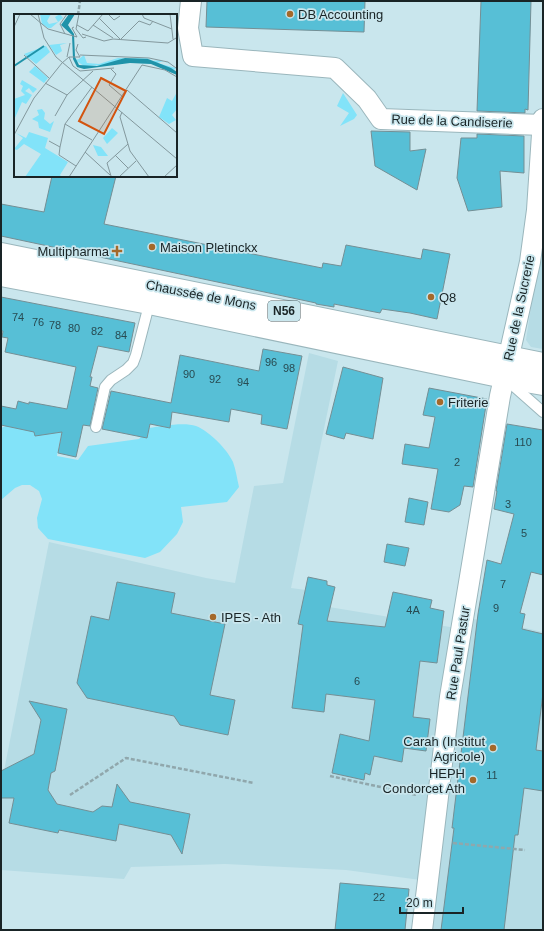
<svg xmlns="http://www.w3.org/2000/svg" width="544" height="931" font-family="Arial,sans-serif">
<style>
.built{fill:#b6dce5}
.green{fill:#82e3f9}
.building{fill:#57bfd6;stroke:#748f95}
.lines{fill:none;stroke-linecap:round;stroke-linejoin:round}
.service-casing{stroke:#9ab6bc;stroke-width:12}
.minor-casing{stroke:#9ab6bc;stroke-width:22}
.primary-casing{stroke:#9ab6bc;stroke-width:24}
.path{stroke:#90a7ac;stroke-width:2.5;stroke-dasharray:4 2;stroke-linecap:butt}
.service{stroke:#fff;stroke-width:10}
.minor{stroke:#fff;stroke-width:20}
.primary{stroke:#fff;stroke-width:22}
.poi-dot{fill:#a4692a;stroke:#c9e6ed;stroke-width:1.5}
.labels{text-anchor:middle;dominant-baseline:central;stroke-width:3.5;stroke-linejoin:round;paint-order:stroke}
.number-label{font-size:11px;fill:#284b52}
.shield{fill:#c9e6ed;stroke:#4e5e62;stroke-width:1}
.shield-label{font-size:12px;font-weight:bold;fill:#192426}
.poi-label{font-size:13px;fill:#192426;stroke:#c9e6ed;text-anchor:start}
.street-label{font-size:13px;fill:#192426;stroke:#c9e6ed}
.inset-river{fill:none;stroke:#1f93a9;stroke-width:2}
.inset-road{fill:none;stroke:#83989d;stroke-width:1}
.view{fill:#d3540f;fill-opacity:0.15;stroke:#d3540f;stroke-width:2}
.inset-edge{fill:none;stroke:#192426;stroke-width:2}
</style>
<rect width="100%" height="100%" fill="#c9e6ed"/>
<g class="built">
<path d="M543 211V349L531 347 526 340 538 260Z"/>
<path d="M309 353 338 361 291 588 306 590 323 606 462 629 473 619 502 623 543 632V930H422L428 881 346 870 225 864 131 867 124 879 1 870V786L49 542 206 578 235 583 254 486 283 483Z"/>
</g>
<g class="green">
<path d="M343 93 357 115 354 119 340 126 349 113 337 106Z"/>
<path d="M13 414 64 420 57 456 78 460 88 446 139 439 149 428C162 426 184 422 196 426 209 431 227 449 233 462 236 470 237 479 239 487L227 502 181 507 183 522 177 534 160 552 145 558 48 539 38 528 37 518 42 499 39 491 30 485H22L15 488 1 500V428L6 426Z"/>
</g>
<g class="building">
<path d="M207 1H365L364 32 206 27Z"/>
<path d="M481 1H531L528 110 525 109V113L477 111Z"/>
<path d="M371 131 410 132V151L426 149 417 190 375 166Z"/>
<path d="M477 134 524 136V173L500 171 502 207 468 211 457 178 461 138H477Z"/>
<path d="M52 176H116L104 224 322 268 323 263 341 266 346 245 421 259 423 249 450 254 437 319 410 313 382 309 380 313 334 304V307L316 304V303L1 236V204L44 212Z"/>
<path d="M1 297 135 323 129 352 98 346 90 377H92L90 386 98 388 90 426 83 425 76 457 58 453 62 432 35 436 34 432 1 425V406L16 409 18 401 29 404V402L67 409 76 367 5 352 8 338 2 337 3 331H1Z"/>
<path d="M263 349 302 356 287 429 261 424 262 415 231 409 229 422 172 412 170 428 150 424 147 438 102 429 111 391 171 403 180 355 259 371Z"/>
<path d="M343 367 383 378 373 439 346 433 344 439 326 434Z"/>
<path d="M429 388 487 399 473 487 464 486 460 505 449 512 431 509 438 469 402 464 405 444 429 448 435 417 423 415Z"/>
<path d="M507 424 543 430V575L531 572 520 613 525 614 522 629 543 634V693L536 750 543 751V791L524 788 518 835H515L504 930H441L454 828H452L478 614 487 560 501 564 514 514 494 509 497 491H496Z"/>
<path d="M409 498 428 502 424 525 405 522Z"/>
<path d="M387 544 409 548 405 566 384 562Z"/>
<path d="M308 577 327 581V585L335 587 327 621 385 627 393 592 432 600 430 608 444 611 437 663 420 661 413 717 430 719 426 751 404 748 402 762 374 756 370 775 365 773 364 780 332 773 340 734 369 741 375 700 326 694 324 712 292 708 303 625 298 624Z"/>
<path d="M117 582 175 593 171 613 225 624 210 695 235 700 228 735 180 725 174 716 87 698 77 683 91 616 109 620Z"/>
<path d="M29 701 67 709 55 771 51 773 48 790 57 804 93 812 102 806 112 807 117 784 130 802 190 814 182 854 171 835 119 824 116 841 59 830 58 833 9 823 14 798H1V771L34 754 41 720Z"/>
<path d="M340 883 409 889 405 930H335Z"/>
</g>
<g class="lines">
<g class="service-casing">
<g id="service">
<path d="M509 382 543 412"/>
<path d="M96 427 105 387 111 380 126 370 133 363 136 355 150 301"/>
</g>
</g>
<g class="minor-casing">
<g id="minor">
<path d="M191 1 188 28 193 56 335 68 367 99 381 119 543 125"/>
<path d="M422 930 450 697 500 396 530 262 537 210 543 119"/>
</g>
</g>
<g class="primary-casing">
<g id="primary">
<path d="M1 254 543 364"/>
<path d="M1 275 149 303 504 377 543 384"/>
</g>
</g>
<g class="path">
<path d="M78 15 80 1"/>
<path d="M330 776 417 795"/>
<path d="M70 795 126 758 254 783"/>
<path d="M453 843 525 850"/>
</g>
<use href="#service" class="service"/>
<use href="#minor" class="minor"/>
<use href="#primary" class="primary"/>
</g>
<g class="poi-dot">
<circle cx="290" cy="14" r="4"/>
<circle cx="152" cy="247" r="4"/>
<path d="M115 245h4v4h4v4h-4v4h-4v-4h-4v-4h4z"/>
<circle cx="431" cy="297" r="4"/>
<circle cx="440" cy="402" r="4"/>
<circle cx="213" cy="617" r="4"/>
<circle cx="493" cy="748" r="4"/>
<circle cx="473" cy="780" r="4"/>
</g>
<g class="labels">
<g class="number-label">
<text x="18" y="317">74</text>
<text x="38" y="322">76</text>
<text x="55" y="325">78</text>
<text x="74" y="328">80</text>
<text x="97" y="331">82</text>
<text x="121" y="335">84</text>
<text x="271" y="362">96</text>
<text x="289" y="368">98</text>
<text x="189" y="374">90</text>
<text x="215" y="379">92</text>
<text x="243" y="382">94</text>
<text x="523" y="442">110</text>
<text x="457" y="462">2</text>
<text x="508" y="504">3</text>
<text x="524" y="533">5</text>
<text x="503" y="584">7</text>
<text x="496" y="608">9</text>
<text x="413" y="610">4A</text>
<text x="357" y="681">6</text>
<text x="492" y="775">11</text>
<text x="379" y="897">22</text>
</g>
<rect class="shield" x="268" y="301" width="32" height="20" rx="3"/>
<g class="shield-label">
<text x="284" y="311">N56</text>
</g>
<g class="poi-label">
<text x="298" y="14">DB Accounting</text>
<text x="160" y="247">Maison Pletinckx</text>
<text x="109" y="251" text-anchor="end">Multipharma</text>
<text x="439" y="297">Q8</text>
<text x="448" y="402">Friterie</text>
<text x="221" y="617">IPES - Ath</text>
<text x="485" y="741" text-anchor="end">Carah (Institut<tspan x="485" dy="15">Agricole)</tspan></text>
<text x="465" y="773" text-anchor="end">HEPH<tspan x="465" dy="15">Condorcet Ath</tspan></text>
</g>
<g class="street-label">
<text transform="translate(452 121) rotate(2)">Rue de la Candiserie</text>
<text transform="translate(201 295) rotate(11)">Chaussée de Mons</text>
<text transform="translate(519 308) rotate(-78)">Rue de la Sucrerie</text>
<text transform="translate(458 653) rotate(-81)">Rue Paul Pastur</text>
</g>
</g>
<g transform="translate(14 14)">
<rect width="163" height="163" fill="#c9e6ed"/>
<path d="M26 0H37L33 7 35 10 44 8 41 3 46 0 49 4 37 14H34L28 10ZM53 29 46 31 48 37 42 41 35 31ZM32 32 36 38 22 50 10 40ZM70 41 73 49 85 50 104 44H133L139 47 146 46 155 49 156 50 149 47 143 49 162 54 160 56 140 48 134 45 111 44 91 51 70 52 61 46 65 45 67 49 65 45ZM21 52 34 64 30 69 15 58ZM8 66 23 75 19 79 15 74 11 77 18 81 12 90 8 88 0 106V85L11 81 7 77 9 72 6 70ZM163 78V95L158 101 162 106 155 110 145 103 153 84 158 87ZM28 95 31 99 30 105 36 110 40 107 36 118 25 114 24 108 18 105 25 101 23 96ZM98 114 104 119 93 130 89 124ZM15 118 34 124 31 134 54 148 46 161 48 163H11L27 140 10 130 3 136 0 135 9 124 2 119 12 124ZM79 131 87 133 94 142H84Z" fill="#82e3f9"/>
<path d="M55 0H61L54 11 60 20 61 43 65 51 83 52 111 44 134 45 157 54 163 58V61L137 50 116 49 70 55 63 53 59 45 58 21 47 11Z" fill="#1f93a9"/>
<path class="inset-river" d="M0 52 30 32"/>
<path class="inset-road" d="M16 0 34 15 63 23 58 14 60 13M24 0 30 24 42 43 163 145M65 0 62 15 69 24 72 23M94 0 100 6 106 2M128 0 130 4 158 15M156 0 159 25M85 4 106 25M63 11 74 17 89 0M79 11 99 24M0 13 6 0M51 20 46 10 53 0M68 20 90 27 99 25 154 29 162 24M107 25 125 7 136 11 139 7M10 41 35 64M66 41 135 44 154 48 162 54M53 43 56 29M55 43 59 52 66 57 100 54M48 49 55 43H66L62 36 64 30M128 51 151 56 163 63M97 55 102 60 95 71 109 83M31 69 53 81M113 76 163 119M53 81 79 57M108 98 106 103 116 137 135 163M41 102 53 81M51 110 78 126M0 121 20 84 48 49M35 127 46 133M71 138 96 161M101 141 114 154M62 152 45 141 46 133 51 110 78 73M97 162 93 149 114 130M55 163 128 51M105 163 122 147M150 163 163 151"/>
<path class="view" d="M87 64 112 77 90 120 65 107Z"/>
<rect width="163" height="163" class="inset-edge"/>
</g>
<rect width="544" height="931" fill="none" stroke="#192426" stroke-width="4"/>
<path d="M400 907v6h63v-6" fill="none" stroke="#192426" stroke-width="2"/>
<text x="406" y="907" font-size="12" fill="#192426" stroke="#c9e6ed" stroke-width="3" paint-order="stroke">20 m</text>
</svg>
